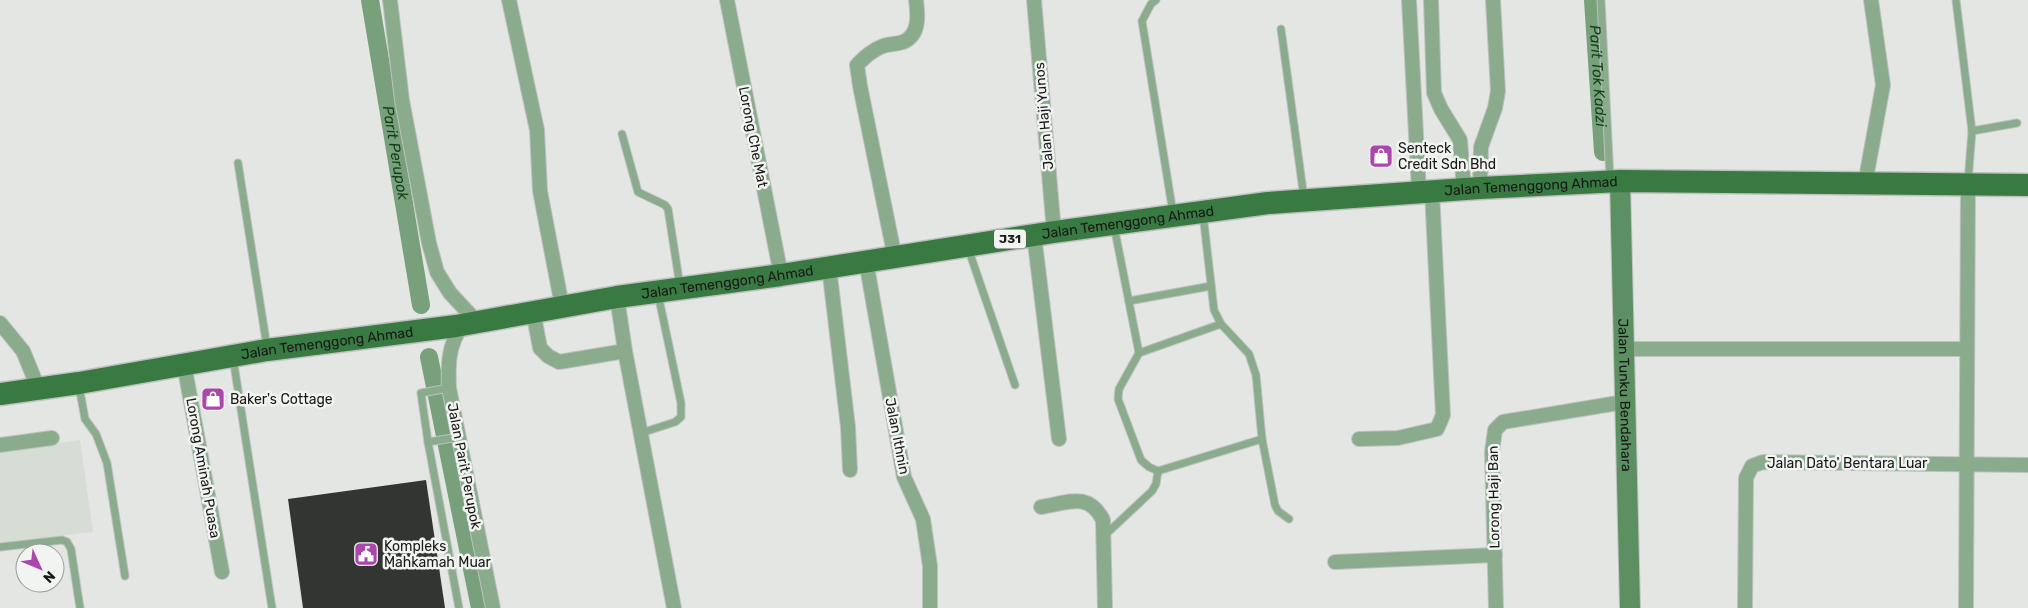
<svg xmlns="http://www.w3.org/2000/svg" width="2028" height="608" font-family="Rubik,sans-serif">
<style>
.built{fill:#d5ddd5}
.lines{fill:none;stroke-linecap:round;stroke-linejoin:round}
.canal{stroke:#78a07b;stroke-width:18}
.building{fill:#333533}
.lane-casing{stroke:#bfc1bf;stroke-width:9}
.street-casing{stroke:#bfc1bf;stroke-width:16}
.secondary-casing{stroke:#bfc1bf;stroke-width:22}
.primary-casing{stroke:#bfc1bf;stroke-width:25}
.lane{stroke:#8aac8d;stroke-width:7}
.street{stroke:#8aac8d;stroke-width:14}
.secondary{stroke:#5c8f62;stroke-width:20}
.primary{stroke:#387a42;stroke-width:22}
.labels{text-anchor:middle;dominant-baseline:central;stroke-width:5;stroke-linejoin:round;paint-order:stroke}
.shield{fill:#f1f4f1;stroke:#585a58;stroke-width:1}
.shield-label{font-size:12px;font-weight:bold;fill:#171817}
.street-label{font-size:14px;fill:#171817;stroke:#f1f4f1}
.poi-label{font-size:14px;fill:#171817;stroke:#f1f4f1;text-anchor:start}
.water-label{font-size:15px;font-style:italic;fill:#113f1a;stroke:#f1f4f1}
</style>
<rect width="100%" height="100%" fill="#e4e6e4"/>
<path class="built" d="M80 440 93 532 0 543V451Z"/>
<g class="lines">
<g class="canal">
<path id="s1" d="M370 0 421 305"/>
<path id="s2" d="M1593 0 1603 152"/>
<path d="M429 357 480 608"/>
</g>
</g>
<path class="building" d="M426 480 445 608H303L288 499Z"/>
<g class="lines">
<g class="lane-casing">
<g id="lane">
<path d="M1156 0 1151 4 1142 21 1173 213"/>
<path d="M1601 0 1610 179"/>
<path d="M1956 0 1972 131"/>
<path d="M1281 29 1304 198"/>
<path d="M622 134 638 192 665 205 668 209 680 286"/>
<path d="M238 163 267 347"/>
<path d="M1968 182 1972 131 2017 123"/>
<path d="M1203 214 1214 310 1221 324 1249 354 1256 375 1262 439 1275 505 1278 511 1289 519"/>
<path d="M1114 226 1139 353"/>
<path d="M968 248 1015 385"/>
<path d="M1129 301 1211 286"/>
<path d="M1221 324 1139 353 1119 389 1118 399 1141 460 1149 467 1158 471 1262 439"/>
<path d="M233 358 272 608"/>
<path d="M79 386 85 419 96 434 107 463 125 576"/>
<path d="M449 388 421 393 428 442 459 608"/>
<path d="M641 433 675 422 681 417V403L658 294"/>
<path d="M428 442 459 437"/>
<path d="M1104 536 1152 491 1156 484 1158 471"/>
<path d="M0 547 62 540 67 542 71 549 80 608"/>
</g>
</g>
<g class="street-casing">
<g id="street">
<path d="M390 0 402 100 429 243 437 272 450 293 477 322"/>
<path d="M509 0 537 130 540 191 562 306"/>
<path d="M727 0 781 275"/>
<path d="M1034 0 1054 232"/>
<path d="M1409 0 1419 192"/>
<path d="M1431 0 1434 93 1441 109 1460 140 1464 189"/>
<path d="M1865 184 1883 85 1871 0"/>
<path d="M1480 188 1481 147 1495 108 1498 91 1493 0"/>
<path d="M1034 235 1059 439"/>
<path d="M895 258 860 86 857 65C865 57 872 50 883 46 889 44 897 44 903 42 920 35 918 15 916 0"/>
<path d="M866 261 904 477 923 519 930 566V608"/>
<path d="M829 267 848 427 850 470"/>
<path d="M617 297 625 351 674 608"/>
<path d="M533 311 540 348 548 356 559 362 625 351"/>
<path d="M0 323 23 351 39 390"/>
<path d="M462 325C448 347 448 363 449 388L493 608"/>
<path d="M1624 349H1966"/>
<path d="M184 364 222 572"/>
<path d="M1359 439 1398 438 1437 429 1443 415 1432 191"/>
<path d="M0 445 52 438"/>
<path d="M1041 507C1068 503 1088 491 1103 520L1105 608"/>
<path d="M1335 562 1495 555"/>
<path d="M1496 608 1492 452 1495 430 1503 422 1624 402"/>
<path d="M1745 608 1746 478 1752 466 1763 462 2028 465"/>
<path d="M1966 608 1968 185"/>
</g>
</g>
<g class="secondary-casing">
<g id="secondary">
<path id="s3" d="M1620 181 1630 608"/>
</g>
</g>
<g class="primary-casing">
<g id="primary">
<path id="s4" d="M0 394 79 383 267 350 456 326 617 297 781 275 1054 232 1268 203 1480 188 1620 181 2028 185"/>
</g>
</g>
<use href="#lane" class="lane"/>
<use href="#street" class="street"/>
<use href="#secondary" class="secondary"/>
<use href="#primary" class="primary"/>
</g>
<defs>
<g id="shop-square" transform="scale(1.25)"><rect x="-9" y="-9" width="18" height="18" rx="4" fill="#aa46ac" stroke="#f1f4f1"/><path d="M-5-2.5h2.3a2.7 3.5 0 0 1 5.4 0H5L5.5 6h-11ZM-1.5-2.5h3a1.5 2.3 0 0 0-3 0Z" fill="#fff"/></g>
<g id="civic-square" transform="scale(1.25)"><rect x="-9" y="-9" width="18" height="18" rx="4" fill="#aa46ac" stroke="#f1f4f1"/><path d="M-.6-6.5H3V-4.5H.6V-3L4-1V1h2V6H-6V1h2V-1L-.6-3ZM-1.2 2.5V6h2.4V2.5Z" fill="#fff"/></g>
</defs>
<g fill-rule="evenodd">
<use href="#shop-square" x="1381" y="156"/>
<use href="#shop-square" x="213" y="399"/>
<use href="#civic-square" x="366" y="554"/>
</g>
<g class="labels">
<rect class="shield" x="994" y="229.5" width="32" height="19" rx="4"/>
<g class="shield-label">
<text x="1010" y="239">J31</text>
</g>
<g class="street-label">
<text transform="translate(1044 116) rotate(-95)">Jalan Haji Yunos</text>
<text transform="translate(753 137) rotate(79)">Lorong Che Mat</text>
<text stroke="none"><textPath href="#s4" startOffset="1546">Jalan Temenggong Ahmad</textPath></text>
<text stroke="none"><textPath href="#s4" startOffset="1141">Jalan Temenggong Ahmad</textPath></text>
<text stroke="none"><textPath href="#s4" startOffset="736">Jalan Temenggong Ahmad</textPath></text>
<text stroke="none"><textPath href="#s4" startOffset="331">Jalan Temenggong Ahmad</textPath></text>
<text stroke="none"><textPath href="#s3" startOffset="214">Jalan Tunku Bendahara</textPath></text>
<text transform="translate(897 436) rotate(79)">Jalan Ithnin</text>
<text x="1847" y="463">Jalan Dato' Bentara Luar</text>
<text transform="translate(464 466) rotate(79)">Jalan Parit Perupok</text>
<text transform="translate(203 468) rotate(80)">Lorong Aminah Puasa</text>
<text transform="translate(1494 497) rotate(-91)">Lorong Haji Ban</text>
</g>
<g class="poi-label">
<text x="1398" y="148">Senteck<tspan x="1398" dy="16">Credit Sdn Bhd</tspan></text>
<text x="230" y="399">Baker's Cottage</text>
<text x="384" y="546">Kompleks<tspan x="384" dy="16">Mahkamah Muar</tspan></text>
</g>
<g class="water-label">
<text stroke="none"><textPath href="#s2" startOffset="76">Parit Tok Kadzi</textPath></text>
<text stroke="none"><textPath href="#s1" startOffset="155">Parit Perupok</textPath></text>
</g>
</g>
<g transform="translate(40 568) rotate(134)"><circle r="24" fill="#f1f4f1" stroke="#9a9c9a"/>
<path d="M0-4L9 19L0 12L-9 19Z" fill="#aa46ac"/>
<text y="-8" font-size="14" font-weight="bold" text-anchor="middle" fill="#171817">N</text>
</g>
</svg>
